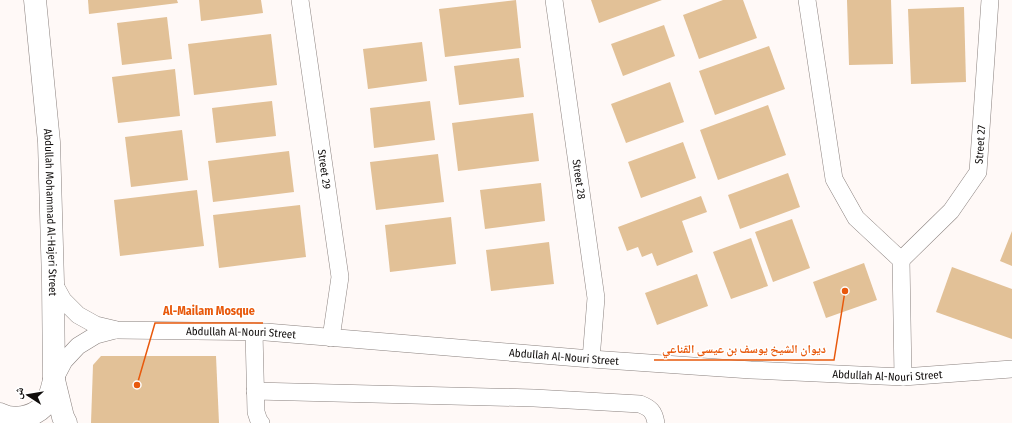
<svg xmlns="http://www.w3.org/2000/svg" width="1012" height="423" font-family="'Fira Sans Condensed','Noto Naskh Arabic',sans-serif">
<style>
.building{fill:#e2c197}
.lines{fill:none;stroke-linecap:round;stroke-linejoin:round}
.minor-casing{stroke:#8b827f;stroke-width:18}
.major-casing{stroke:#8b827f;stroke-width:23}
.minor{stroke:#fff;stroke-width:17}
.major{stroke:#fff;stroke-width:22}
.labels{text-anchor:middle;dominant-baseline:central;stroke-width:3;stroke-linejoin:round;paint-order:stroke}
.street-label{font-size:11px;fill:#100d0c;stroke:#fff}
.leader{fill:none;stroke:#e8590c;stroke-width:1.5}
.callout-dot{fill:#e8590c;stroke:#fff;stroke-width:1.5}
.callout-label{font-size:12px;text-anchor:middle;font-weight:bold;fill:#e8590c;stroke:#fff;stroke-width:3;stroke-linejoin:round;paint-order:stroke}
</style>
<rect width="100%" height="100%" fill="#fff9f7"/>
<g class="building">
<path d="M88 0H177L178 3 89 14Z"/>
<path d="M199 0H261L263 13 201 21Z"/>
<path d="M516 0 521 48 445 57 439 9Z"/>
<path d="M591 0H662L599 23Z"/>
<path d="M723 0H743L757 38 699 59 683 15Z"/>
<path d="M847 0H891L893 64 849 65Z"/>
<path d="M964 7 966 82 911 84 908 9Z"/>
<path d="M167 17 172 59 122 65 117 23Z"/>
<path d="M664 25 675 56 623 76 611 44Z"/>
<path d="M271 34 277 85 194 95 188 44Z"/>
<path d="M422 42 427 81 368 89 363 49Z"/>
<path d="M769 46 785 89 715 115 699 71Z"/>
<path d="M519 58 524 97 459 105 454 66Z"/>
<path d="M175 69 180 116 118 123 112 77Z"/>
<path d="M670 82 684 122 626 143 611 104Z"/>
<path d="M272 101 276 136 216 143 212 108Z"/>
<path d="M430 101 435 140 374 148 370 108Z"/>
<path d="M768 105 786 155 718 180 700 130Z"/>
<path d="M533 113 539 161 458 171 452 123Z"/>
<path d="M182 130 188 180 131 187 125 137Z"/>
<path d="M683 142 696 178 641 198 628 162Z"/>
<path d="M289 151 294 192 213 202 208 161Z"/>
<path d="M438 154 444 202 376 210 370 162Z"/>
<path d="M788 173 800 207 740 229 728 195Z"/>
<path d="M541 183 545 221 485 229 480 190Z"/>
<path d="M197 190 204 246 120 256 114 200Z"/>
<path d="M701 196 707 212 682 221 693 252 657 266 652 253 642 257 638 247 627 251 618 227Z"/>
<path d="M300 205 306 257 219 268 213 215Z"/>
<path d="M451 217 456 264 390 272 385 225Z"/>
<path d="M792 219 810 268 773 282 755 232Z"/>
<path d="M1012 231V266L1000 261Z"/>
<path d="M751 238 768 286 731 299 713 252Z"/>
<path d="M549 242 554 284 491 291 486 250Z"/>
<path d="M864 263 877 300 826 318 813 282Z"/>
<path d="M952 267 1012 289V339L936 312Z"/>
<path d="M697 274 708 306 657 325 645 293Z"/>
<path d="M101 356H216L219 423H91L93 365Z"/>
</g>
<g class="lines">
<g class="minor-casing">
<g id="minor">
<path id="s1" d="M300 0 340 277 331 338"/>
<path id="s2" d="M554 0 596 298 591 359"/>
<path d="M807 0 834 179 856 218 901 260 903 377"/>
<path id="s3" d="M901 260 951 211 978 172 990 0"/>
<path id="s4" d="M53 282 63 300 78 315 96 325 117 330 266 332 591 359 751 370 903 377 1012 369"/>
<path d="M254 332 256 412 259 421 261 423"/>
<path d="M54 380 64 361 78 346 96 335 115 330"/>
<path d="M255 391 534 398 640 404C650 408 654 411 656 423"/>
</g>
</g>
<g class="major-casing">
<g id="major">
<path id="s5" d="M35 0 49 142 53 282 54 380 63 417 66 423"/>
<path d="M0 414C14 421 32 418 44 406 50 399 52 388 54 380"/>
</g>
</g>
<use href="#minor" class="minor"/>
<use href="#major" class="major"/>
</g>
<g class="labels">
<g class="street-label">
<text stroke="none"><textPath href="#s3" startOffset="145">Street 27</textPath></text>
<text stroke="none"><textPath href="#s1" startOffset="171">Street 29</textPath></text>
<text stroke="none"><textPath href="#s2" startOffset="181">Street 28</textPath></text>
<text stroke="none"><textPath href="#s5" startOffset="213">Abdullah Mohammad Al-Hajeri Street</textPath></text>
<text stroke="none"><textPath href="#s4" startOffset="208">Abdullah Al-Nouri Street</textPath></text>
<text stroke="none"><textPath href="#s4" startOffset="532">Abdullah Al-Nouri Street</textPath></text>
<text stroke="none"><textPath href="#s4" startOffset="856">Abdullah Al-Nouri Street</textPath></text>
</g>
</g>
<path class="leader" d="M137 385L155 323H263M845 291L834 360H654"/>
<g class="callout-dot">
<circle cx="137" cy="385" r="4"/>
<circle cx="845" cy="291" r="4"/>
</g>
<g class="callout-label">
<text x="209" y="315">Al-Mailam Mosque</text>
<text x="744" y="353">ديوان الشيخ يوسف بن عيسى القناعي</text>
</g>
<g transform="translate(28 395) rotate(282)" stroke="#ffffff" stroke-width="3" paint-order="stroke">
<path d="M0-3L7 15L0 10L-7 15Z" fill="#100d0c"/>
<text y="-6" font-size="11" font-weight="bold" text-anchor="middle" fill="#100d0c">ش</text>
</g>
</svg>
